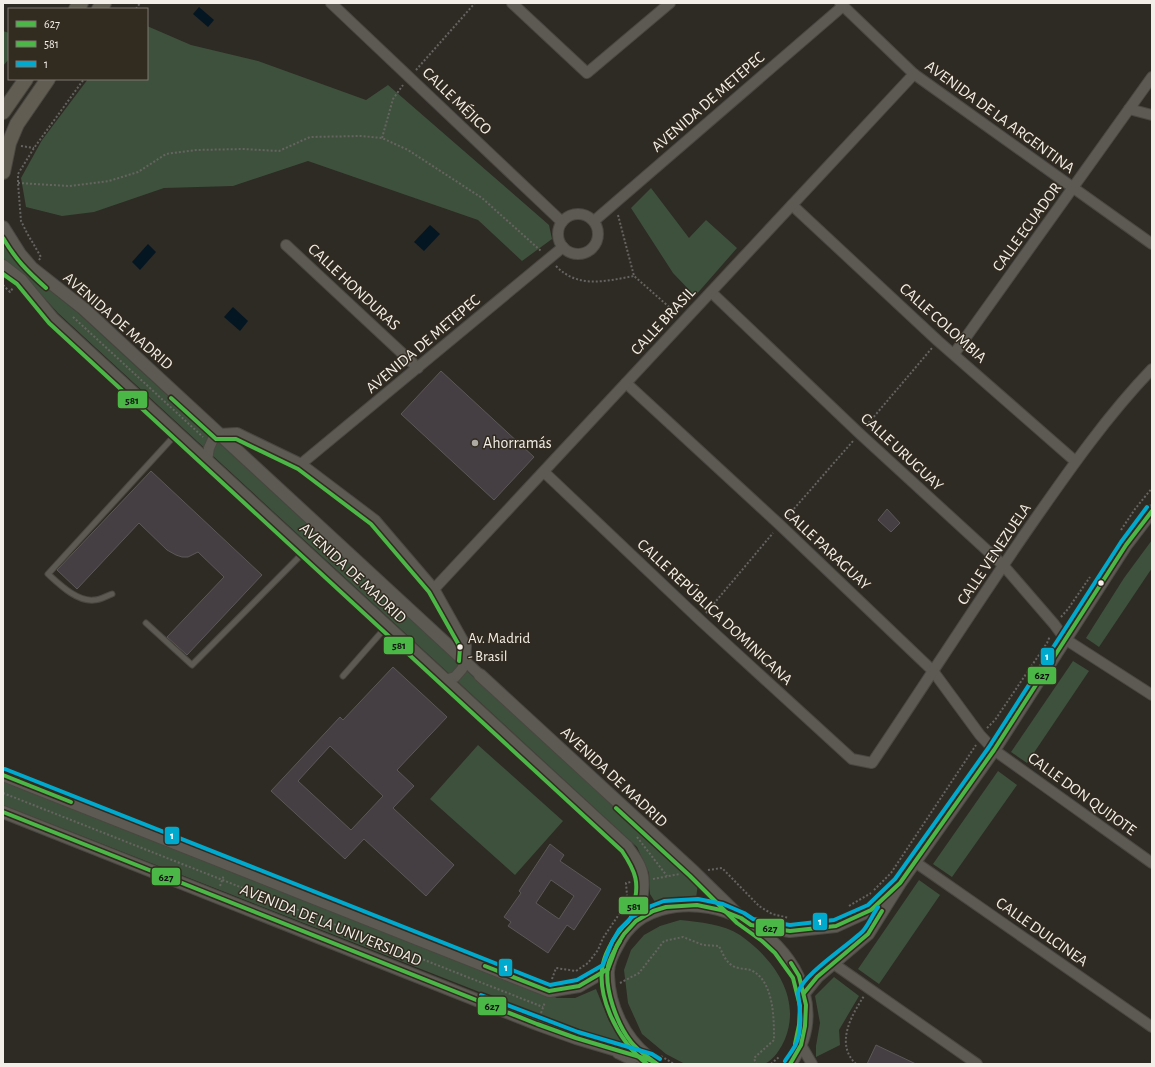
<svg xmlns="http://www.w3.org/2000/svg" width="1155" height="1067" font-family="'Alegreya Sans',sans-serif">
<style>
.green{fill:#3e513d}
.forest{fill:#3c543c}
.water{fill:#041622}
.building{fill:#453f43;stroke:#5c5858;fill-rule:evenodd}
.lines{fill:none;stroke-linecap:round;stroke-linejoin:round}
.service-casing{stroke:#4a4741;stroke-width:7}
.minor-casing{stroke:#4a4741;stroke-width:12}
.tertiary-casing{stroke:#4a4741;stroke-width:14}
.secondary-casing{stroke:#4a4741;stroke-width:16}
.path{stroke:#666460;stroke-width:2;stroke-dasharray:2 2;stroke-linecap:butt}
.service{stroke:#5d5a54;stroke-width:5}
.minor{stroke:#5d5a54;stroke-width:10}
.tertiary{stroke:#5d5a54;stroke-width:12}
.secondary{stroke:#615d53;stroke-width:14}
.bus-1-casing{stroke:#322b20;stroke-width:7}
.bus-2-casing{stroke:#322b20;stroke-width:7}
.bus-3-casing{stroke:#322b20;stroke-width:7}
.bus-1{stroke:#4ab747;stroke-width:4}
.bus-2{stroke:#4ab747;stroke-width:4}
.bus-3{stroke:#00a9ce;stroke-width:4}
.poi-dot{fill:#aea9a3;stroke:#322b20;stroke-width:1.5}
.bus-dot{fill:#f3eee7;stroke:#322b20;stroke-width:1.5}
.labels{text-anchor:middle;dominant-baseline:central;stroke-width:3;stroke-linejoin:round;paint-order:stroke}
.bus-label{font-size:15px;fill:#f3eee7;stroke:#322b20;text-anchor:start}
.street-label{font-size:16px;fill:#f3eee7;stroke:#322b20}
.poi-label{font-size:16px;fill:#f3eee7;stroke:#322b20;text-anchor:start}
.line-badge{stroke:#322b20;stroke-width:1.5}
.badge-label{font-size:11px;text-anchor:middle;font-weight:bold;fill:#fff}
.pale-badge-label{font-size:11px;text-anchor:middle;font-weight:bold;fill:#111}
</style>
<rect width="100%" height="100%" fill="#2e2a24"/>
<g class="green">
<path d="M147 26 191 45 258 61 366 100 388 85 549 225 552 239 522 261 478 220 308 161 233 186 164 188 94 212 62 216 26 207 21 178 42 140 88 79H147Z"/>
<path d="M651 188 689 238 706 220 737 248 695 296 673 273 631 208Z"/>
<path d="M3 239 23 269 78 313 698 884 696 898 655 902 650 894 649 873 637 847 58 313 21 272 3 258Z"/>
<path d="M1152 540V568L1099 647 1086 638 1124 578Z"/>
<path d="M1073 661 1089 671 1027 763 1011 752Z"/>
<path d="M478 745 563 821 515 875 430 799Z"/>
<path d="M998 771 1017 785 952 877 933 864Z"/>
<path d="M3 781 557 998H575L596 989 609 1021 632 1052 3 805Z"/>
<path d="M919 880 940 895 879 984 858 969Z"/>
<path d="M680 920C700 922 723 924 740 935 773 958 802 997 785 1039 781 1048 774 1060 764 1064H685L666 1054 642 1034 628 1003 624 970 631 950 644 935 660 926Z"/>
<path d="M834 977 859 996 839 1030 840 1045 816 1057V1046L820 1023 815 996Z"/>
</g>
<path class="forest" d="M3 31 9 33V59L3 66Z"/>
<g class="water">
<path d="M199 7 214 20 208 27 193 14Z"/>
<path d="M430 225 440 234 424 251 414 242Z"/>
<path d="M148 244 156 252 140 270 132 262Z"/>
<path d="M233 307 248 321 240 331 224 317Z"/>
</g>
<g class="building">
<path d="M441 371 534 457 494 500 401 414Z"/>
<path d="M151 471 262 575 187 655 167 637 224 577 198 552 188 557H182L176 555 167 550 139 523 77 589 57 570Z"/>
<path d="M887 509 900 523 891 532 878 520Z"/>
<path d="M393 667 447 717 397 770 414 786 393 808 454 865 426 896 364 839 345 859 271 791 340 717 343 720ZM330 746 383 796 351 830 298 781Z"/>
<path d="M550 844 564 855 560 861 601 889 574 930 567 925 548 953 508 926 511 922 504 917 521 893 519 891ZM551 880 574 896 559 919 536 903Z"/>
<path d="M876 1045 916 1064H867Z"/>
</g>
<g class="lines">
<g class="service-casing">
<g id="service">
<path d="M112 594C106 596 100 600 94 600 77 602 59 584 48 574L177 433"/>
<path d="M146 623 192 665 305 551"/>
<path d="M343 676 386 627"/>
<path d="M616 1055 634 1064"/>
</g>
</g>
<g class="minor-casing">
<g id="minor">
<path d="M331 3 562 222"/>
<path d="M512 3 587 73 670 3"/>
<path d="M840 3 914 74 1152 244"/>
<path d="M1129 109 1152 115"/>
<path d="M792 205 938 341 1075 461"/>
<circle cx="578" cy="234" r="20"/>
<path d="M594 221 843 6"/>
<path d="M286 245 418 368"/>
<path d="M711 292 859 433 1003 565 1054 624 1065 639 1152 695"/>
<path d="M954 354 1152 77"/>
<path d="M626 383 780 525 933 671 980 735 994 750 1152 863"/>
<path d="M207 460 209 448 213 439 219 434 237 433 301 464 375 520 434 589 466 646 465 661 462 669 455 677 446 680"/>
<path d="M301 464 563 247"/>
<path d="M544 472 700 620 852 759 872 763C926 683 978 601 1033 522 1070 469 1107 416 1152 369"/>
<path d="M434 589 914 74"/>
<path d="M465 661 480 675"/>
<path d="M915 862 1152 1027"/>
<path d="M834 964 977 1064"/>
<path d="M801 1045 812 1064"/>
</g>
</g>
<g class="tertiary-casing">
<g id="tertiary">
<path d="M3 227 20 254 32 268 84 309 465 661"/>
<path d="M3 266 21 280 53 319 627 847C631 853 636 859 639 866 647 883 640 903 636 921"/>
<path d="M480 675 694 872 737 914"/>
<path d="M3 775 549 991 579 986 608 969"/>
<path d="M3 812 537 1024 576 1038 650 1060"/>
<path d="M753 925 790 931 836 926 871 910 888 895"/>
<path d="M804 993 817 977 868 934 900 883 994 750 1126 545 1152 511"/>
<path d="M648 1057C624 1037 609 1007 608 975 607 962 615 950 621 939 645 899 703 898 741 918 748 922 754 927 761 932 803 965 823 1017 790 1064"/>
</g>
</g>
<g class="secondary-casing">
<g id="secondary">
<path d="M76 9 81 3"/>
<path d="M99 9 104 3"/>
<path d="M3 112 26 79"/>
<path d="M3 172 9 143 17 124 48 79"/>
</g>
</g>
<g class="path">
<path d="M136 9 140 3"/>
<path d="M416 70 475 3"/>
<path d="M382 138 393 99 403 85"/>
<path d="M21 146 34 148"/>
<path d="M18 183 69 186 109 181 138 172 166 154 196 150 243 149 279 151 310 137 361 136 382 138 408 150 482 198 541 251"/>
<path d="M618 215 634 276 676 313"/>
<path d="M39 260 41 257 27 233 21 221 18 183V174L34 148 84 79"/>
<path d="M556 266C578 289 606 281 634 276"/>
<path d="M3 285 10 292 13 288"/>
<path d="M73 317 203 437"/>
<path d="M866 426 932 348"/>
<path d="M786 518 853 441"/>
<path d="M1121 530 1135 509 1152 488"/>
<path d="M706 613 773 533"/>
<path d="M1061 617 1068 609 1090 577"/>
<path d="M987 728 995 720 1047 643 1050 636"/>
<path d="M3 793 543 1007"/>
<path d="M637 837 667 876"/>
<path d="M708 870 722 868 759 906 772 914 789 918"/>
<path d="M653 879 680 874"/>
<path d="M220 886 224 875"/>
<path d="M874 890 891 873 976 745"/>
<path d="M849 906 871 893"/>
<path d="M275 908 279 897"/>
<path d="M412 962 416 951"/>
<path d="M552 979 556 968 576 971 588 963 598 950 603 938 624 907 627 895 626 883 631 882"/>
<path d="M620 983 639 973 664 941 683 937 703 945 719 946C724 956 727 966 739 968 743 969 747 969 751 970 774 981 774 1018 774 1040L754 1058 756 1064"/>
<path d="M541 1013 545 1002"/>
<path d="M661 1056 674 1064"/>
<path d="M771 1064 779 1057"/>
<path d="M856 1064C835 1044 851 1016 864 996"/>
</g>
<use href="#service" class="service"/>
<use href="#minor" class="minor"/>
<use href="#tertiary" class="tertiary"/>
<use href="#secondary" class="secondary"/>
<g class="bus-1-casing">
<g id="bus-1">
<path d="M3 775 71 802"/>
<path d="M3 812 537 1024 576 1038 650 1060 657 1064"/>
<path d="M620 941C615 949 610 957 608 966 604 989 617 1024 631 1042 638 1051 648 1057 657 1064"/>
<path d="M485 966 549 991 579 986 608 969"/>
<path d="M608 969 617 945 624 934 636 921 653 911 666 907 697 905 721 910 741 918 751 925 790 931 836 926 871 910 900 883 994 750 1126 545 1152 511"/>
<path d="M804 993 817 977 868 934 882 911"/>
<path d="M790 1064 801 1045 805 1026 806 1005 799 976 791 963"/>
</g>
</g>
<g class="bus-2-casing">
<g id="bus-2">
<path d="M3 238C16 260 27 271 46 288"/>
<path d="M3 274 17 284 49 323 622 851C636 872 640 883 633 908 632 912 632 916 630 919 628 923 624 925 622 928 615 936 610 945 606 954 591 991 618 1041 647 1064"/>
<path d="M171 398 216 439H236L298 469 371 524 429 592 460 647 459 661"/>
<path d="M616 808 690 876 737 923 762 941 775 953 793 978 800 1006 799 1025 795 1044"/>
</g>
</g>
<g class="bus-3-casing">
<g id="bus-3">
<path d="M5 769 550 985 577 980 603 965 612 942 619 930 632 917 651 906 664 901 698 899 723 904 744 913 753 919 790 925 834 920 868 905 895 879 989 747 1121 542 1147 507"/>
<path d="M481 995 578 1032 652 1054 660 1059"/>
<path d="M785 1061C789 1055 793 1050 796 1044 803 1029 800 1009 798 993 802 975 849 945 863 931 869 924 873 914 878 907"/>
</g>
</g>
<use href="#bus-1" class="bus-1"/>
<use href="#bus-2" class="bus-2"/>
<use href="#bus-3" class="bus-3"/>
</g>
<circle class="poi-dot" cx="475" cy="443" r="4"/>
<g class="bus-dot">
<circle cx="1101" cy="583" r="3.5"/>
<circle cx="460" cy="647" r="3.5"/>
</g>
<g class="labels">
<g class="bus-label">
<text x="468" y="638">Av. Madrid<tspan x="468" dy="18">- Brasil</tspan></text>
</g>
<g class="street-label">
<text transform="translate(457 101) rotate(44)">CALLE MÉJICO</text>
<text transform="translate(708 102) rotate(-41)">AVENIDA DE METEPEC</text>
<text transform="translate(1000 117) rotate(36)">AVENIDA DE LA ARGENTINA</text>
<text transform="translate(1027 227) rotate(-54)">CALLE ECUADOR</text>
<text transform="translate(354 287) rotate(43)">CALLE HONDURAS</text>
<text transform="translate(118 321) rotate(41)">AVENIDA DE MADRID</text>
<text transform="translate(663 321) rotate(-47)">CALLE BRASIL</text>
<text transform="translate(943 323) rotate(42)">CALLE COLOMBIA</text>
<text transform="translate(423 344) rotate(-40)">AVENIDA DE METEPEC</text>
<text transform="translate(902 452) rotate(43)">CALLE URUGUAY</text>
<text transform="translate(827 549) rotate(43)">CALLE PARAGUAY</text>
<text transform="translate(994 554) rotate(-56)">CALLE VENEZUELA</text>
<text transform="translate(353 573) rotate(43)">AVENIDA DE MADRID</text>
<text transform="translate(715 612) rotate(43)">CALLE REPÚBLICA DOMINICANA</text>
<text transform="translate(614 777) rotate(43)">AVENIDA DE MADRID</text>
<text transform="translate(1082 794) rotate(36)">CALLE DON QUIJOTE</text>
<text transform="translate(331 925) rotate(22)">AVENIDA DE LA UNIVERSIDAD</text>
<text transform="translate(1042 932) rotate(35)">CALLE DULCINEA</text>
</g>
<g class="poi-label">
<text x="483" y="443">Ahorramás</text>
</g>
</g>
<g class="line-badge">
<rect x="117" y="390" width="31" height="19" rx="4" fill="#4ab747"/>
<rect x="383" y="636" width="31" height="19" rx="4" fill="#4ab747"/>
<rect x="1040" y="647" width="15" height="19" rx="4" fill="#00a9ce"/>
<rect x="1027" y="666" width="30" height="19" rx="4" fill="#4ab747"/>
<rect x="164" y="826" width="16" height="19" rx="4" fill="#00a9ce"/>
<rect x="151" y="867" width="30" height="19" rx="4" fill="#4ab747"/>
<rect x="618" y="896" width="31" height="19" rx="4" fill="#4ab747"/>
<rect x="812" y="912" width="16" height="19" rx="4" fill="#00a9ce"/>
<rect x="755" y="918" width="30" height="19" rx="4" fill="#4ab747"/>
<rect x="498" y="958" width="15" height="19" rx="4" fill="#00a9ce"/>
<rect x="477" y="996" width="30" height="20" rx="4" fill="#4ab747"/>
</g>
<g class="badge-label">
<text x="1047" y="660">1</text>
<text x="172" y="839">1</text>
<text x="820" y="925">1</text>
<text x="506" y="971">1</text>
</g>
<g class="pale-badge-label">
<text x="132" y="404">581</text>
<text x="399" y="649">581</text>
<text x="1042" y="679">627</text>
<text x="166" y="881">627</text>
<text x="634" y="910">581</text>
<text x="770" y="932">627</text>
<text x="492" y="1010">627</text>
</g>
<rect width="1155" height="1067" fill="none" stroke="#f3eee7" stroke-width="8"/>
<rect x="8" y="8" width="140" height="72" fill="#322b20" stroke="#7f7970"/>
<rect x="16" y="21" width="20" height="6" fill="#4ab747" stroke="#7f7970"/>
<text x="44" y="28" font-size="12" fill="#f3eee7">627</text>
<rect x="16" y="41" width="20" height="6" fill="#4ab747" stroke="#7f7970"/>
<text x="44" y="48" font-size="12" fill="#f3eee7">581</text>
<rect x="16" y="61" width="20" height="6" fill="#00a9ce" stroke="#7f7970"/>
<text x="44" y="68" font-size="12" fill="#f3eee7">1</text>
</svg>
